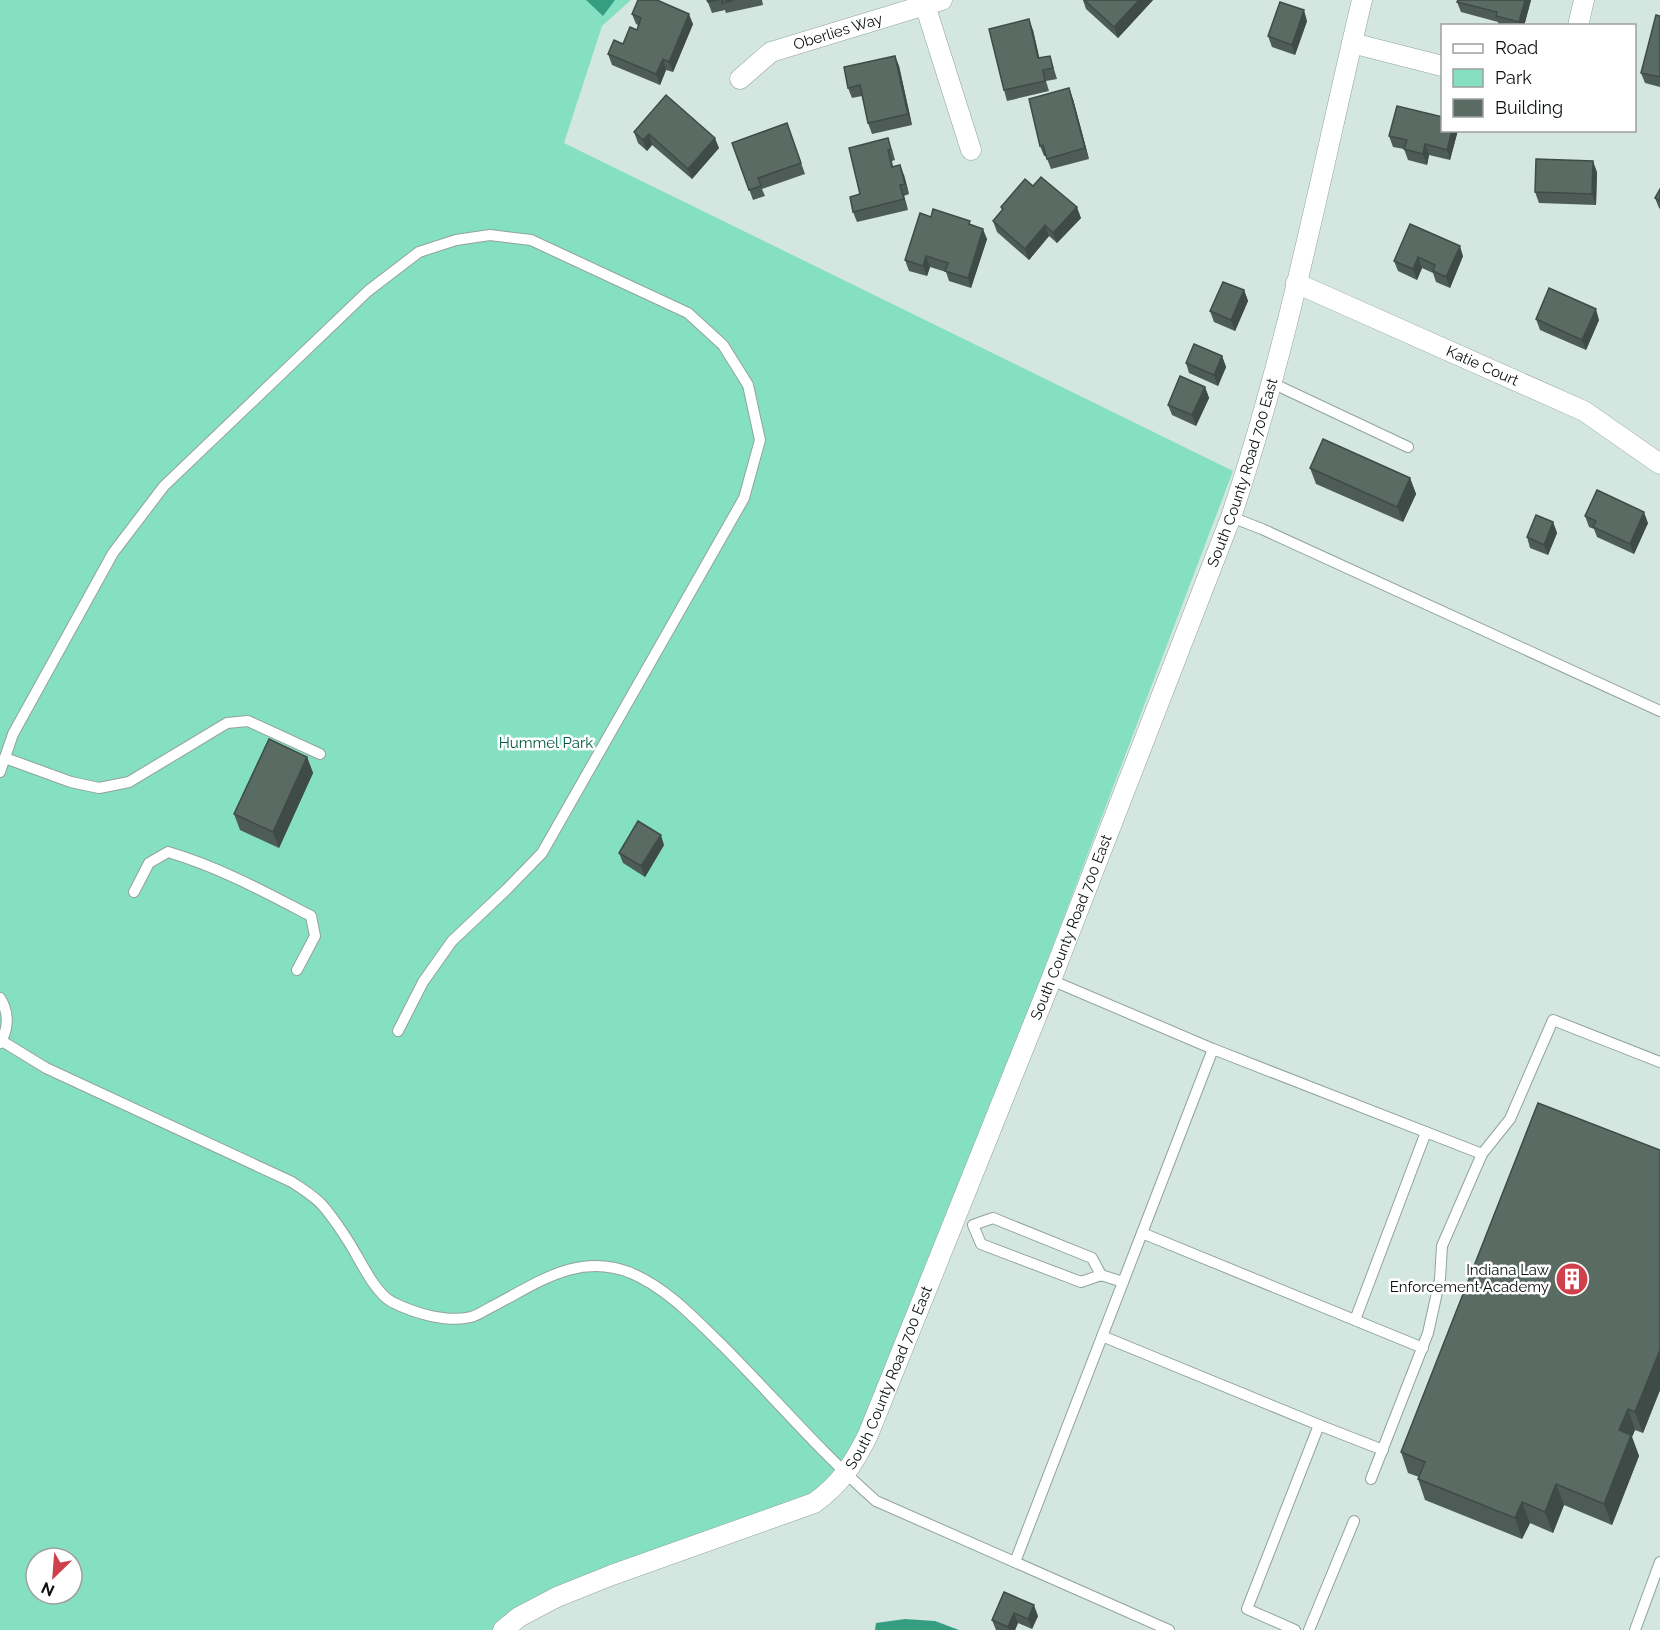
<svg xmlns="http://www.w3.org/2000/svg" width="1660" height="1630" font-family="Raleway,sans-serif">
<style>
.green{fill:#85e0c1;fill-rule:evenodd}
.water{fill:#369e80}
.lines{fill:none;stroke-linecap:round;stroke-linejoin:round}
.lane-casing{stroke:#91a39c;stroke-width:12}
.street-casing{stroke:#91a39c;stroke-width:21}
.lane{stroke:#fff;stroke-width:10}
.street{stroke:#fff;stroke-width:20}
.wall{fill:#4d5c56}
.shaded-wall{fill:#3f4b46}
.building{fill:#5a6b64;stroke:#3f4b46;stroke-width:1.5}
.labels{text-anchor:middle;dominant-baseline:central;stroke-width:5;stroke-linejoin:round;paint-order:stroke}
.street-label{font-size:15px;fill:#0a110e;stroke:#fff}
.park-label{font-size:15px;fill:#005843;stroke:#fff}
.poi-label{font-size:15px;fill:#0a110e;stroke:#fff;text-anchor:end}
</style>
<rect width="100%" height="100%" fill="#d3e6df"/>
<path class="green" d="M0 0H631L602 26 564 143 1233 471 881 1399 837 1472 784 1514 540 1605 519 1630H0ZM36 1558H72V1594H36Z"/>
<g class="water">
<path d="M586 0H615L603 16Z"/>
<path d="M905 1619 935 1621 959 1630H875L876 1623Z"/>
</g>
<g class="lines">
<g class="lane-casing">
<g id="lane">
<path d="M1272 383 1408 447"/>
<path d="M1231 517 1262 529 1660 711"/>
<path d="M5 758 71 782 99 788 129 782 227 723 248 721 320 754"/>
<path d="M0 772 13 734 113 553 164 486 368 291 419 252 456 240 490 235 531 240 688 313 723 345 748 385 760 440 744 498 542 853 506 890 452 941 423 982 398 1031"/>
<path d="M134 892 149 863 168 852C219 867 265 892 311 916L315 936 297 970"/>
<path d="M1051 980 1213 1049 1482 1154 1442 1246 1440 1279 1428 1333 1371 1479"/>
<path d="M0 998C9 1012 9 1029 0 1043"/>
<path d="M2 1041 46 1068 292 1182C302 1189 316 1197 324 1207 333 1218 342 1231 350 1244 360 1260 375 1293 392 1302 414 1313 446 1323 471 1317 479 1315 488 1308 495 1305 539 1282 579 1252 631 1273 668 1289 694 1318 723 1346 774 1397 821 1453 876 1501L1169 1630"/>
<path d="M1482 1154 1510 1119 1553 1020 1660 1062"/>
<path d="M1142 1233 1213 1049"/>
<path d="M1101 1275 1092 1258 993 1218 973 1225 981 1244 1081 1282 1101 1275 1123 1282"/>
<path d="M1355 1320 1426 1132"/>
<path d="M1102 1336 1319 1425 1247 1609 1295 1630"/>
<path d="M1319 1425 1383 1450"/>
<path d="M1015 1562 1142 1233 1423 1348"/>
<path d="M1309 1630 1354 1521"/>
<path d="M1635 1630 1660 1562"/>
</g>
</g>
<g class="street-casing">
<g id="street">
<path d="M925 5 971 150"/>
<path d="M1578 26 1584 0"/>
<path d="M1352 43 1442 66"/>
<path id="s1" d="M740 79 771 52 942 0"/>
<path id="s2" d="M1296 283 1584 411 1660 464"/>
<path id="s3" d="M503 1630 519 1617 557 1597 612 1575 814 1503C840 1485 854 1463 868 1435L1051 980 1231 517C1288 348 1321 173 1362 0"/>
</g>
</g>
<use href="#lane" class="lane"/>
<use href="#street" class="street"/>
</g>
<g class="wall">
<path d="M707 0H762L763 5 726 13 725 10 712 13Z"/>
<path d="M1083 0H1153L1118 38 1086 9Z"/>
<path d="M1531 0 1524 26H1499L1498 22 1461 12 1457 2Z"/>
<path d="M632 14 693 24 673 72 666 70 660 85 612 65 608 54 623 44 637 30 638 25 636 24Z"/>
<path d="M1660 16V87L1645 83 1641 73Z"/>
<path d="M1307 21 1295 55 1272 47 1268 36Z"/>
<path d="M1033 30 1039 58 1050 56 1057 79 1046 81 1049 91 1007 101 1004 90Z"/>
<path d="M895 56 899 66 912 125 872 134 868 123 862 96 852 98 848 88Z"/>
<path d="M1073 99 1089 159 1051 169 1046 156H1044L1040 146Z"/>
<path d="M787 123 805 174 762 189 765 196 753 200 732 143Z"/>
<path d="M1443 130H1458L1450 160 1429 155 1427 165 1408 160 1404 149 1393 147 1389 136Z"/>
<path d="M634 132 719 148 692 179 652 145 647 151 638 143Z"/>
<path d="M849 148 892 149 895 160 892 161 893 166 904 175 909 194 904 196 908 210 857 222 853 212 860 194Z"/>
<path d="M1597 172 1596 205 1539 203 1535 192Z"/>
<path d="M1033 186 1081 218 1057 243 1049 236 1029 260 997 232 993 221 1002 210 1001 207Z"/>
<path d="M1660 189V209L1659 208 1655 198Z"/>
<path d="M931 217 972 225 987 239 971 288 949 281 946 272 930 267 927 276 909 271 905 260Z"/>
<path d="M1410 224 1463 256 1450 288 1436 282 1433 273 1422 268 1417 280 1398 271 1394 261Z"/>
<path d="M1244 290 1248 301 1235 331 1214 322 1210 311Z"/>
<path d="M1536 319 1599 320 1586 350 1540 330Z"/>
<path d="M1222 356 1226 367 1218 386 1189 373 1186 363Z"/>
<path d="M1205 387 1209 398 1196 426 1172 415 1168 405Z"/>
<path d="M1310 468 1410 478 1416 494 1403 522 1316 484Z"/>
<path d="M1585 516 1648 523 1634 554 1597 537 1594 529 1589 527Z"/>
<path d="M1553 522 1557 533 1548 555 1530 548 1527 537Z"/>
<path d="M307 757 313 773 279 848 240 830 234 814Z"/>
<path d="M664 845 645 877 623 863 619 853Z"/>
<path d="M1660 1150V1390L1643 1433 1635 1430 1632 1437 1639 1456 1612 1525 1564 1505 1553 1533 1530 1523 1522 1539 1425 1500 1418 1479 1419 1477 1408 1473 1401 1452Z"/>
<path d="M1004 1592 1038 1616 1032 1629 1018 1623 1015 1630H996L992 1620Z"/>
</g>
<g class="shaded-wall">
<path d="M1139 0H1153L1118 38 1114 27Z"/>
<path d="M1525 0H1531L1524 26H1520L1519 22Z"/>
<path d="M1304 10 1307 21 1295 55 1292 45Z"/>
<path d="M689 14 693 24 673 72 669 62Z"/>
<path d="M1029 19 1033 30 1042 69 1038 58Z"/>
<path d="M895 56 899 66 912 125 908 114Z"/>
<path d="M663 59 666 70 660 85 656 74Z"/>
<path d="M1069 88 1073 99 1089 159 1085 148Z"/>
<path d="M1452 130H1458L1450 160 1447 150Z"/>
<path d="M649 134 652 145 647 151 643 140Z"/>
<path d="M715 138 719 148 692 179 688 169Z"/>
<path d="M1425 144 1429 155 1427 165 1423 154Z"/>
<path d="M1593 161 1597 172 1596 205 1592 194Z"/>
<path d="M900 165 904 175 909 194 905 184Z"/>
<path d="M900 185 904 196 908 210 904 199Z"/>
<path d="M1077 207 1081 218 1057 243 1053 233Z"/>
<path d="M1045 225 1049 236 1029 260 1025 249Z"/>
<path d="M983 229 987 239 971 288 968 278Z"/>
<path d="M1460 246 1463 256 1450 288 1446 277Z"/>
<path d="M926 256 930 267 927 276 923 266Z"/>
<path d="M1418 257 1422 268 1417 280 1413 269Z"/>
<path d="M1244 290 1248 301 1235 331 1231 320Z"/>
<path d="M1596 309 1599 320 1586 350 1582 340Z"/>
<path d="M1222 356 1226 367 1218 386 1214 375Z"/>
<path d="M1205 387 1209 398 1196 426 1192 415Z"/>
<path d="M1410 478 1416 494 1403 522 1397 507Z"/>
<path d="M1644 512 1648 523 1634 554 1630 544Z"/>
<path d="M1553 522 1557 533 1548 555 1544 545Z"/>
<path d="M307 757 313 773 279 848 273 832Z"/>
<path d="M661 835 664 845 645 877 641 866Z"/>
<path d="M1660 1350V1390L1643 1433 1635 1412Z"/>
<path d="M1628 1409 1635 1430 1632 1437 1639 1456 1612 1525 1604 1504 1619 1430Z"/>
<path d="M1556 1484 1564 1505 1553 1533 1545 1512Z"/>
<path d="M1522 1502 1530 1523 1522 1539 1515 1518Z"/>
<path d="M1034 1605 1038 1616 1032 1629 1028 1619Z"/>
<path d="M1014 1613 1018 1623 1015 1630H1009L1008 1627Z"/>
</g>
<g class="building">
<path d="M638 0H657L689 14 669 62 663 59 656 74 608 54 614 40 623 44 630 27 637 30 641 18 632 14Z"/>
<path d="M707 0H718L708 2Z"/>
<path d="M722 0H734L722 3Z"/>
<path d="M1084 0H1139L1114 27Z"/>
<path d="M1458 0H1525L1519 22 1496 16 1497 12 1457 2Z"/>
<path d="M1280 2 1304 10 1292 45 1268 36Z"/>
<path d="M1656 15 1660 16V77L1641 73Z"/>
<path d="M1029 19 1038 58 1050 56 1053 68 1043 70 1045 81 1004 90 989 29Z"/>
<path d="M895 56 908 114 868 123 860 85 848 88 844 67Z"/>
<path d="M1069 88 1085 148 1047 159 1043 145 1040 146 1029 99Z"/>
<path d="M666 95 715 138 688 169 649 134 643 140 634 132Z"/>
<path d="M1397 106 1443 117V130H1452L1447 150 1425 144 1423 154 1404 149 1407 140 1389 136Z"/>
<path d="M787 123 801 163 758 178 761 186 749 190 732 143Z"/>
<path d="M888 138 891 149 888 150 892 167 900 165 905 184 900 185 904 199 853 212 850 197 860 194 849 148Z"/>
<path d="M1536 159 1593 161 1592 194 1535 192Z"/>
<path d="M1041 177 1077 207 1053 233 1045 225 1025 249 993 221 1003 209 1001 207 1025 179 1033 186Z"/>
<path d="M1660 189V201L1655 198Z"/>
<path d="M933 209 970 221 969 224 983 229 968 278 945 271 948 263 926 256 923 266 905 260 920 213 931 217Z"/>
<path d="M1410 224 1460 246 1446 277 1433 271 1435 265 1418 257 1413 269 1394 261Z"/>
<path d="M1223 282 1244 290 1231 320 1210 311Z"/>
<path d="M1549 288 1596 309 1582 340 1536 319Z"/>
<path d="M1194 344 1222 356 1214 375 1186 363Z"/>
<path d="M1180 376 1205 387 1192 415 1168 405Z"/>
<path d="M1323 439 1410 478 1397 507 1310 468Z"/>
<path d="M1597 490 1644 512 1630 544 1593 527 1596 521 1585 516Z"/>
<path d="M1536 515 1553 522 1544 545 1527 537Z"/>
<path d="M269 739 307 757 273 832 234 814Z"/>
<path d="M638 821 661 835 641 866 619 853Z"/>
<path d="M1538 1103 1660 1150V1350L1635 1412 1628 1409 1619 1430 1631 1435 1604 1504 1556 1484 1545 1512 1522 1502 1515 1518 1418 1479 1425 1462 1401 1452Z"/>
<path d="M1004 1592 1034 1605 1028 1619 1014 1613 1008 1627 992 1620Z"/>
</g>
<defs>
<g id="building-disc" transform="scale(1.725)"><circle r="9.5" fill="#d0404c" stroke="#fff"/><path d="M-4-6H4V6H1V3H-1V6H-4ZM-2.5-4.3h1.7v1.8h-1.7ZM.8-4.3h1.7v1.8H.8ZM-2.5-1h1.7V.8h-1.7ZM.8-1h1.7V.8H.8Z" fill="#fff"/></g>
</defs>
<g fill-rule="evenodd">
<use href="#building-disc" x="1572" y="1279"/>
</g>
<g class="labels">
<g class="street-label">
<text stroke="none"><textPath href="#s1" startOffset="111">Oberlies Way</textPath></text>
<text stroke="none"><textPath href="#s2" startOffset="204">Katie Court</textPath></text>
<text stroke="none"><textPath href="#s3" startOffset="1458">South County Road 700 East</textPath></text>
<text stroke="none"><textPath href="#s3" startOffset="972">South County Road 700 East</textPath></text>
<text stroke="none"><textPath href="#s3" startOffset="486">South County Road 700 East</textPath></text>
</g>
<g class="park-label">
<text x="546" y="743">Hummel Park</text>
</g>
<g class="poi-label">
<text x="1549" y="1270">Indiana Law<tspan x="1549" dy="17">Enforcement Academy</tspan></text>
</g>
</g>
<rect x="1441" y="24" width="195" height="108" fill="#ffffff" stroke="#9da09f" stroke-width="1.5"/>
<rect x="1453" y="44" width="30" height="9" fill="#ffffff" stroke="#9da09f" stroke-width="1.5"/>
<text x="1495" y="54" font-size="18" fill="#0a110e">Road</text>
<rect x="1453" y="69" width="30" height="18" fill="#85e0c1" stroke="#9da09f" stroke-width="1.5"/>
<text x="1495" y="84" font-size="18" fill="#0a110e">Park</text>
<rect x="1453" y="99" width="30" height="18" fill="#5a6b64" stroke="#9da09f" stroke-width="1.5"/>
<text x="1495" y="114" font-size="18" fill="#0a110e">Building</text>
<g transform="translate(54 1576) rotate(205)"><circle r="28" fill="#ffffff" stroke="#9da09f" stroke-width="1.5"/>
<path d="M0-4.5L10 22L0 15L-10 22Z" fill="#d0404c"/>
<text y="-9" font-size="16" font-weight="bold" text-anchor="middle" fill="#0a110e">N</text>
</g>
</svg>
